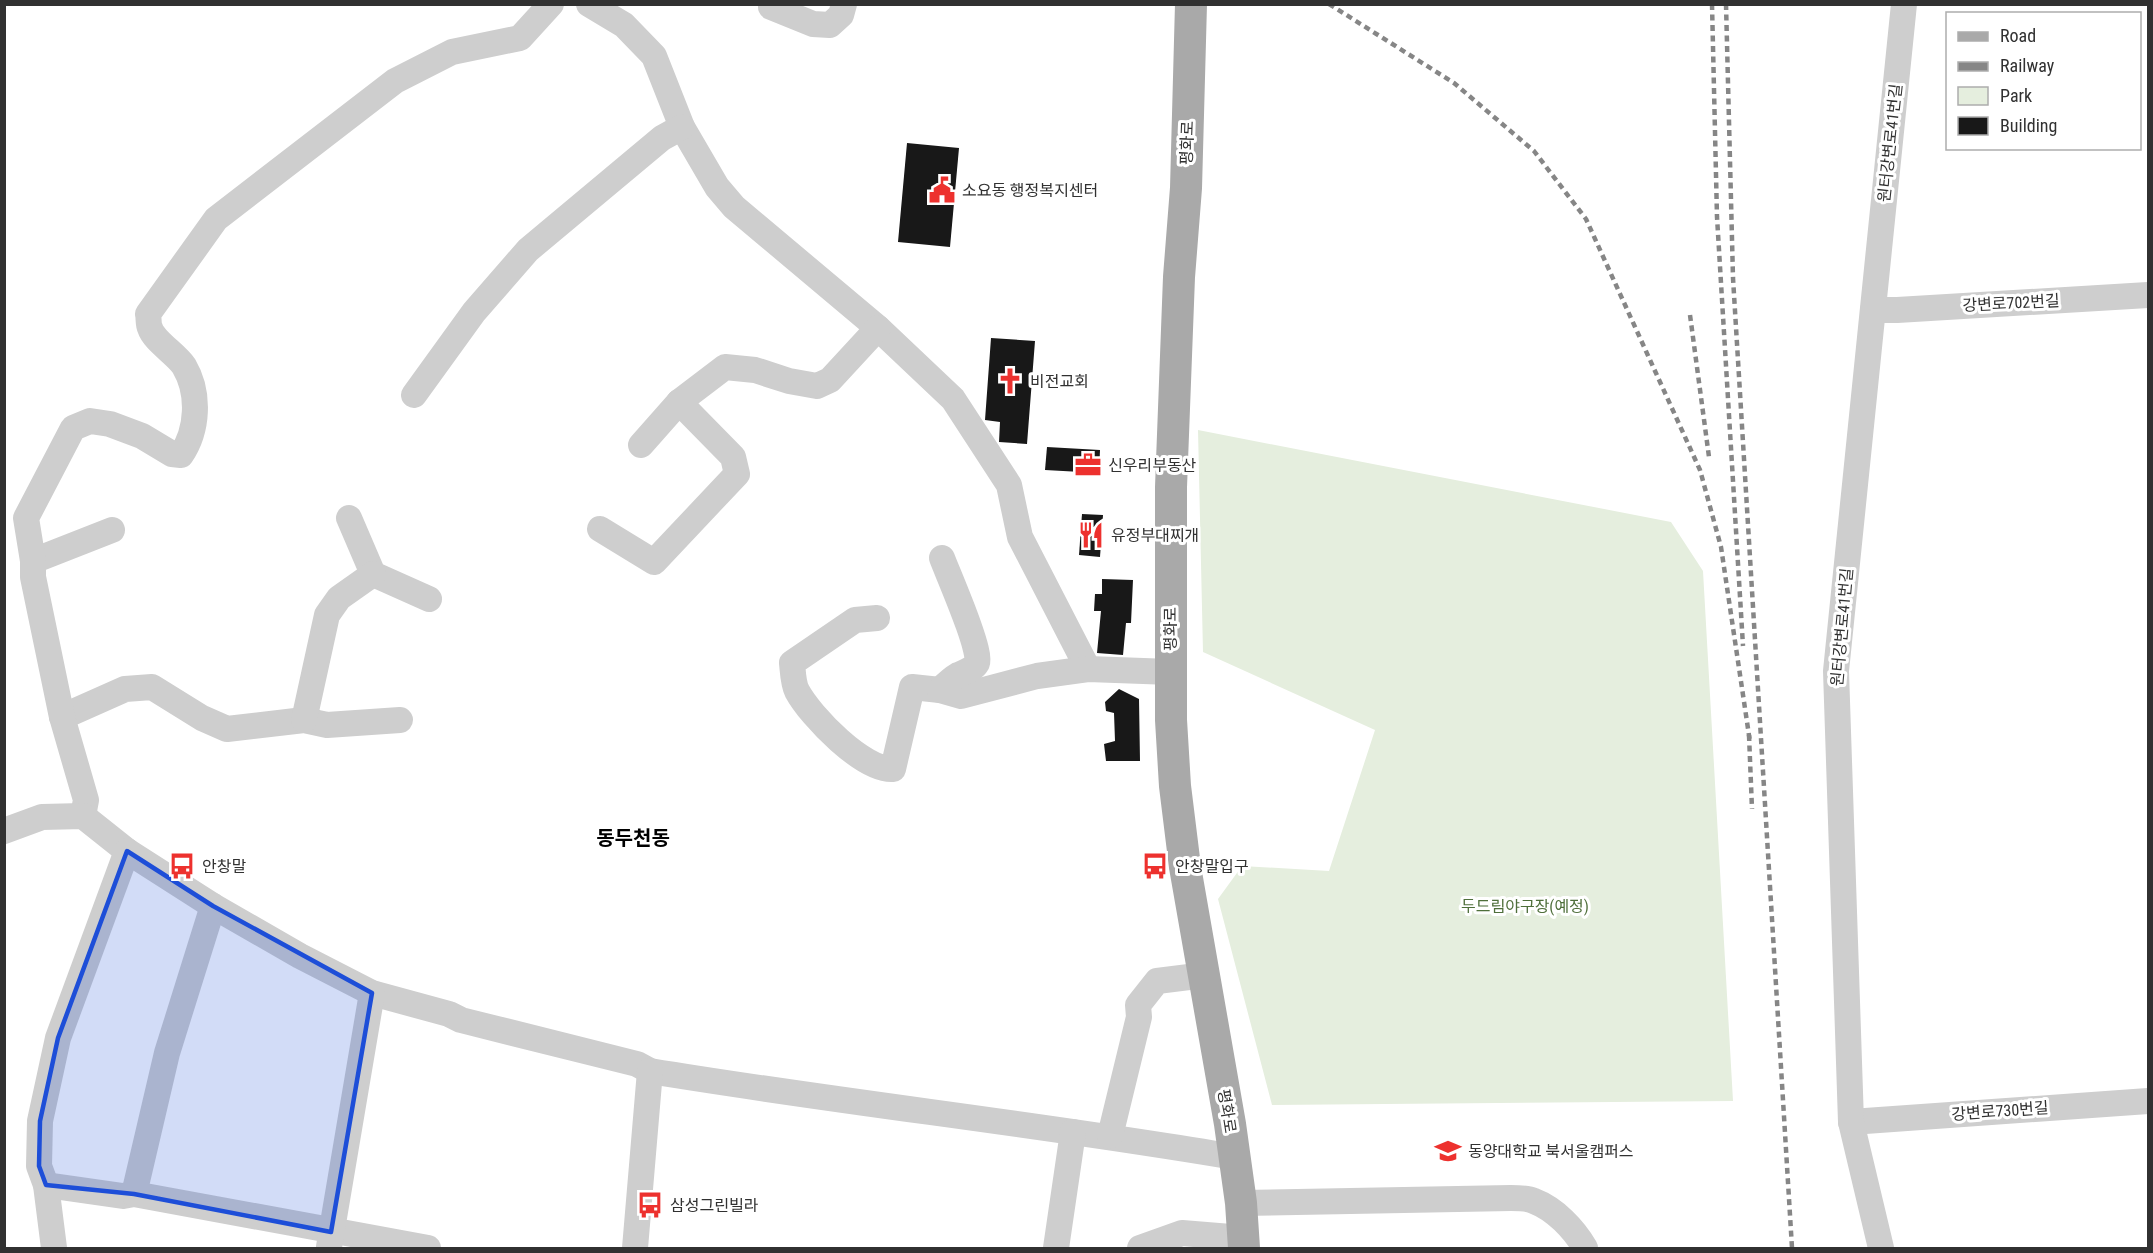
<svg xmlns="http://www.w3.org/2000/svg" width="2153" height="1253" font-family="'Roboto Condensed','Noto Sans KR',sans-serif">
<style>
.green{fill:#e5eede}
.building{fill:#181818}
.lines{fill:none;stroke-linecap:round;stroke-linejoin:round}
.minor{stroke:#cecece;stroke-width:26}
.major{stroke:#a9a9a9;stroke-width:32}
.rail{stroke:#868686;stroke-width:4.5;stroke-dasharray:6 4.5;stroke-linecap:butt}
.marked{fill:#1d4ed8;fill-opacity:0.2;stroke:#1d4ed8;stroke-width:4.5;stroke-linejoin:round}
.labels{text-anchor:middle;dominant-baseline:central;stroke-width:6;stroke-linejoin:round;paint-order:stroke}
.street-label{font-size:16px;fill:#313131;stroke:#fff}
.poi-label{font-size:16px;fill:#313131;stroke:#fff;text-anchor:start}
.park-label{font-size:16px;fill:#4f6f3b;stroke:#fff}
.quarter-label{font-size:20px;font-weight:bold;fill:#000;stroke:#fff}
</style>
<rect width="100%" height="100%" fill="#fff"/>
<path class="green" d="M1198 430 1671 522 1703 571 1733 1101 1272 1105 1218 899 1242 866 1329 871 1375 730 1203 652Z"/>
<g class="building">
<path d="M907 143 959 148 950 247 898 242Z"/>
<path d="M991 338 1035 341 1027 444 999 442 1000 422 985 420Z"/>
<path d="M1047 447 1100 450 1099 473 1045 470Z"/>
<path d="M1082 514 1103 515 1100 557 1079 555Z"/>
<path d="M1102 579 1133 580 1131 623H1126L1123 655 1097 653 1101 611H1094L1095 594H1102Z"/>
<path d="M1119 689 1139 699 1140 761H1106L1104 744 1115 741 1114 713 1106 711 1105 702Z"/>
</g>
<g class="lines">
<g class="minor">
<path d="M589 4 624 25 654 56 682 127 717 187 734 207 878 328 953 399 1009 485 1020 537 1088 669"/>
<path d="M771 7 813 24 830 25 841 15 844 4"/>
<path d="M1873 310H1897L2148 295"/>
<path d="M414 395 474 312 528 250 662 138 682 127"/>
<path d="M641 445 679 402 725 367 755 370 789 381 817 386 830 380 878 328"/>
<path d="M349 518 373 574 429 599"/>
<path d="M600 529 654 562 737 474 733 457 679 402"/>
<path d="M33 561 112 530"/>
<path d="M877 618 855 620 792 663C793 672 793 683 797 691 811 717 864 771 893 769L912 687 940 690 961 696 1037 676 1088 669 1171 672"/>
<path d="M940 690C945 685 951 679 958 675 964 672 973 670 977 663 982 651 948 574 942 558"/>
<path d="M62 717 125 689 152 687 202 718 227 729 304 720 327 725 400 720"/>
<path d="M304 720 327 615 339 598 373 574"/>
<path d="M83 816 86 800 62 717 33 577V561L26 518 73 428 90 421 110 424 142 436 172 454 181 455C198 430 200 393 184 366 176 354 154 341 150 328 148 324 149 318 148 314L216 219 395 81 452 52 520 38 551 4"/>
<path d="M4 831 42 817 83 816 127 851 213 906 300 956 372 993 449 1014 461 1020 637 1064 650 1071C844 1103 1040 1124 1234 1157"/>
<path d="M1851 1122 2148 1101"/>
<path d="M1110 1136 1139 1017 1138 1005 1157 981 1205 975"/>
<path d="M46 1185 123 1196 134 1194 428 1248"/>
<path d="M134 1194 167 1053 213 906"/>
<path d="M1241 1203 1511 1198C1518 1198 1527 1198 1534 1201 1555 1209 1574 1229 1585 1248"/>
<path d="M329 1247 372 993"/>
<path d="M54 1248 46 1185 39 1166 40 1121 58 1038 127 851"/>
<path d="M635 1248 650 1071"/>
<path d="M1056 1248 1073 1132"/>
<path d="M1140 1248 1182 1233 1243 1238"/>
<path d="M1881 1248 1851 1122 1836 671 1904 4"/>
</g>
<path class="major" d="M1191 4 1186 188 1179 277 1171 487V720L1175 786 1185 867 1230 1124 1241 1203 1244 1248"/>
<g class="rail">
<path d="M1329 4 1454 83 1534 151 1586 219 1700 470 1721 547 1750 742"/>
<path d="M1712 4 1717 217 1743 646"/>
<path d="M1726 4 1733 278 1792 1248"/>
<path d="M1690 315 1709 457"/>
<path d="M1749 735 1752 809"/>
</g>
</g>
<path class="marked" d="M127 851 213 906 372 993 331 1232 134 1194 46 1185 39 1166 40 1121 58 1038Z"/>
<defs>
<g id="civic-bare" transform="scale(2.07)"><path d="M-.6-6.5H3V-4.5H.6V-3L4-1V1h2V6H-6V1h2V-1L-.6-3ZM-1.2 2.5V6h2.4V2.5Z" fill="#ed312e" stroke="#fff" stroke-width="2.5" paint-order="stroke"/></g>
<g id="church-bare" transform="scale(2.07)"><path d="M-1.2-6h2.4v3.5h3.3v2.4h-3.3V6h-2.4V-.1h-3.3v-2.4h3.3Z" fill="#ed312e" stroke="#fff" stroke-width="2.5" paint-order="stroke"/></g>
<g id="office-bare" transform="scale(2.07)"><path d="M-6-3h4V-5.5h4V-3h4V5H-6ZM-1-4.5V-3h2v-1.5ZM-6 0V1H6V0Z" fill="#ed312e" stroke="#fff" stroke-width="2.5" paint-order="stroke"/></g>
<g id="restaurant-bare" transform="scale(2.07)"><path d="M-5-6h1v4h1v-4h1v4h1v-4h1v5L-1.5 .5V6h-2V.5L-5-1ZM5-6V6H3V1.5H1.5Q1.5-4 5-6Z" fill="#ed312e" stroke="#fff" stroke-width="2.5" paint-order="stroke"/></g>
<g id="bus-bare" transform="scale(2.07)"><path d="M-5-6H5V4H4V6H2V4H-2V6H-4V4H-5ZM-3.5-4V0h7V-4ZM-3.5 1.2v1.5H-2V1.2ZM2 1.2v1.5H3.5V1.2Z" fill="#ed312e" stroke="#fff" stroke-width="2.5" paint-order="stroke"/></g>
<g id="university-bare" transform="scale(2.07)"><path d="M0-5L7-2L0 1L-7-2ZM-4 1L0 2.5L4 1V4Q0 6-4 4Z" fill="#ed312e" stroke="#fff" stroke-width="2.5" paint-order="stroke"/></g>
</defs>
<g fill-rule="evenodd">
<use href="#civic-bare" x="942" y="190"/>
<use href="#church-bare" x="1010" y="381"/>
<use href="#office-bare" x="1088" y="465"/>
<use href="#restaurant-bare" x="1091" y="535"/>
<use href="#bus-bare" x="182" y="866"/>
<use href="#bus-bare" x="1155" y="866"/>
<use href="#university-bare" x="1448" y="1151"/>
<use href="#bus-bare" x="650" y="1205"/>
</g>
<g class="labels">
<g class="street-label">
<text transform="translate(1187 143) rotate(-88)">평화로</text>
<text transform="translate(1890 143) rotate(-84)">원터강변로41번길</text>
<text transform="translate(2011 303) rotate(-3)">강변로702번길</text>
<text transform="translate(1842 627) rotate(-85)">원터강변로41번길</text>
<text transform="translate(1170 629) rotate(-90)">평화로</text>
<text transform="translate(1227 1111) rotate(81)">평화로</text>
<text transform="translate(2000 1111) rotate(-4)">강변로730번길</text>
</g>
<g class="poi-label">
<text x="962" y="190">소요동 행정복지센터</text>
<text x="1030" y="381">비전교회</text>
<text x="1108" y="465">신우리부동산</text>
<text x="1111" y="535">유정부대찌개</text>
<text x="202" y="866">안창말</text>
<text x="1175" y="866">안창말입구</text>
<text x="1468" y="1151">동양대학교 북서울캠퍼스</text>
<text x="670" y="1205">삼성그린빌라</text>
</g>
<g class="park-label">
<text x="1525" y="906">두드림야구장(예정)</text>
</g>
<g class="quarter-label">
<text x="633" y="838">동두천동</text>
</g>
</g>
<rect width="2153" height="1253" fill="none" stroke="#313131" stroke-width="12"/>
<rect x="1946" y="12" width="195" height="138" fill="#ffffff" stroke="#adadad" stroke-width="1.5"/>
<rect x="1958" y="32" width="30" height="9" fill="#a9a9a9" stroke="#adadad" stroke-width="1.5"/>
<text x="2000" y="42" font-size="18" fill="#313131">Road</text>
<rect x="1958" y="62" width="30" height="9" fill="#868686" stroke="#adadad" stroke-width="1.5"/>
<text x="2000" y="72" font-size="18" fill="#313131">Railway</text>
<rect x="1958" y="87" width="30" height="18" fill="#e5eede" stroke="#adadad" stroke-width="1.5"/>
<text x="2000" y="102" font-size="18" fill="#313131">Park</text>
<rect x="1958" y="117" width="30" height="18" fill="#181818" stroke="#adadad" stroke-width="1.5"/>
<text x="2000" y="132" font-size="18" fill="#313131">Building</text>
</svg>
